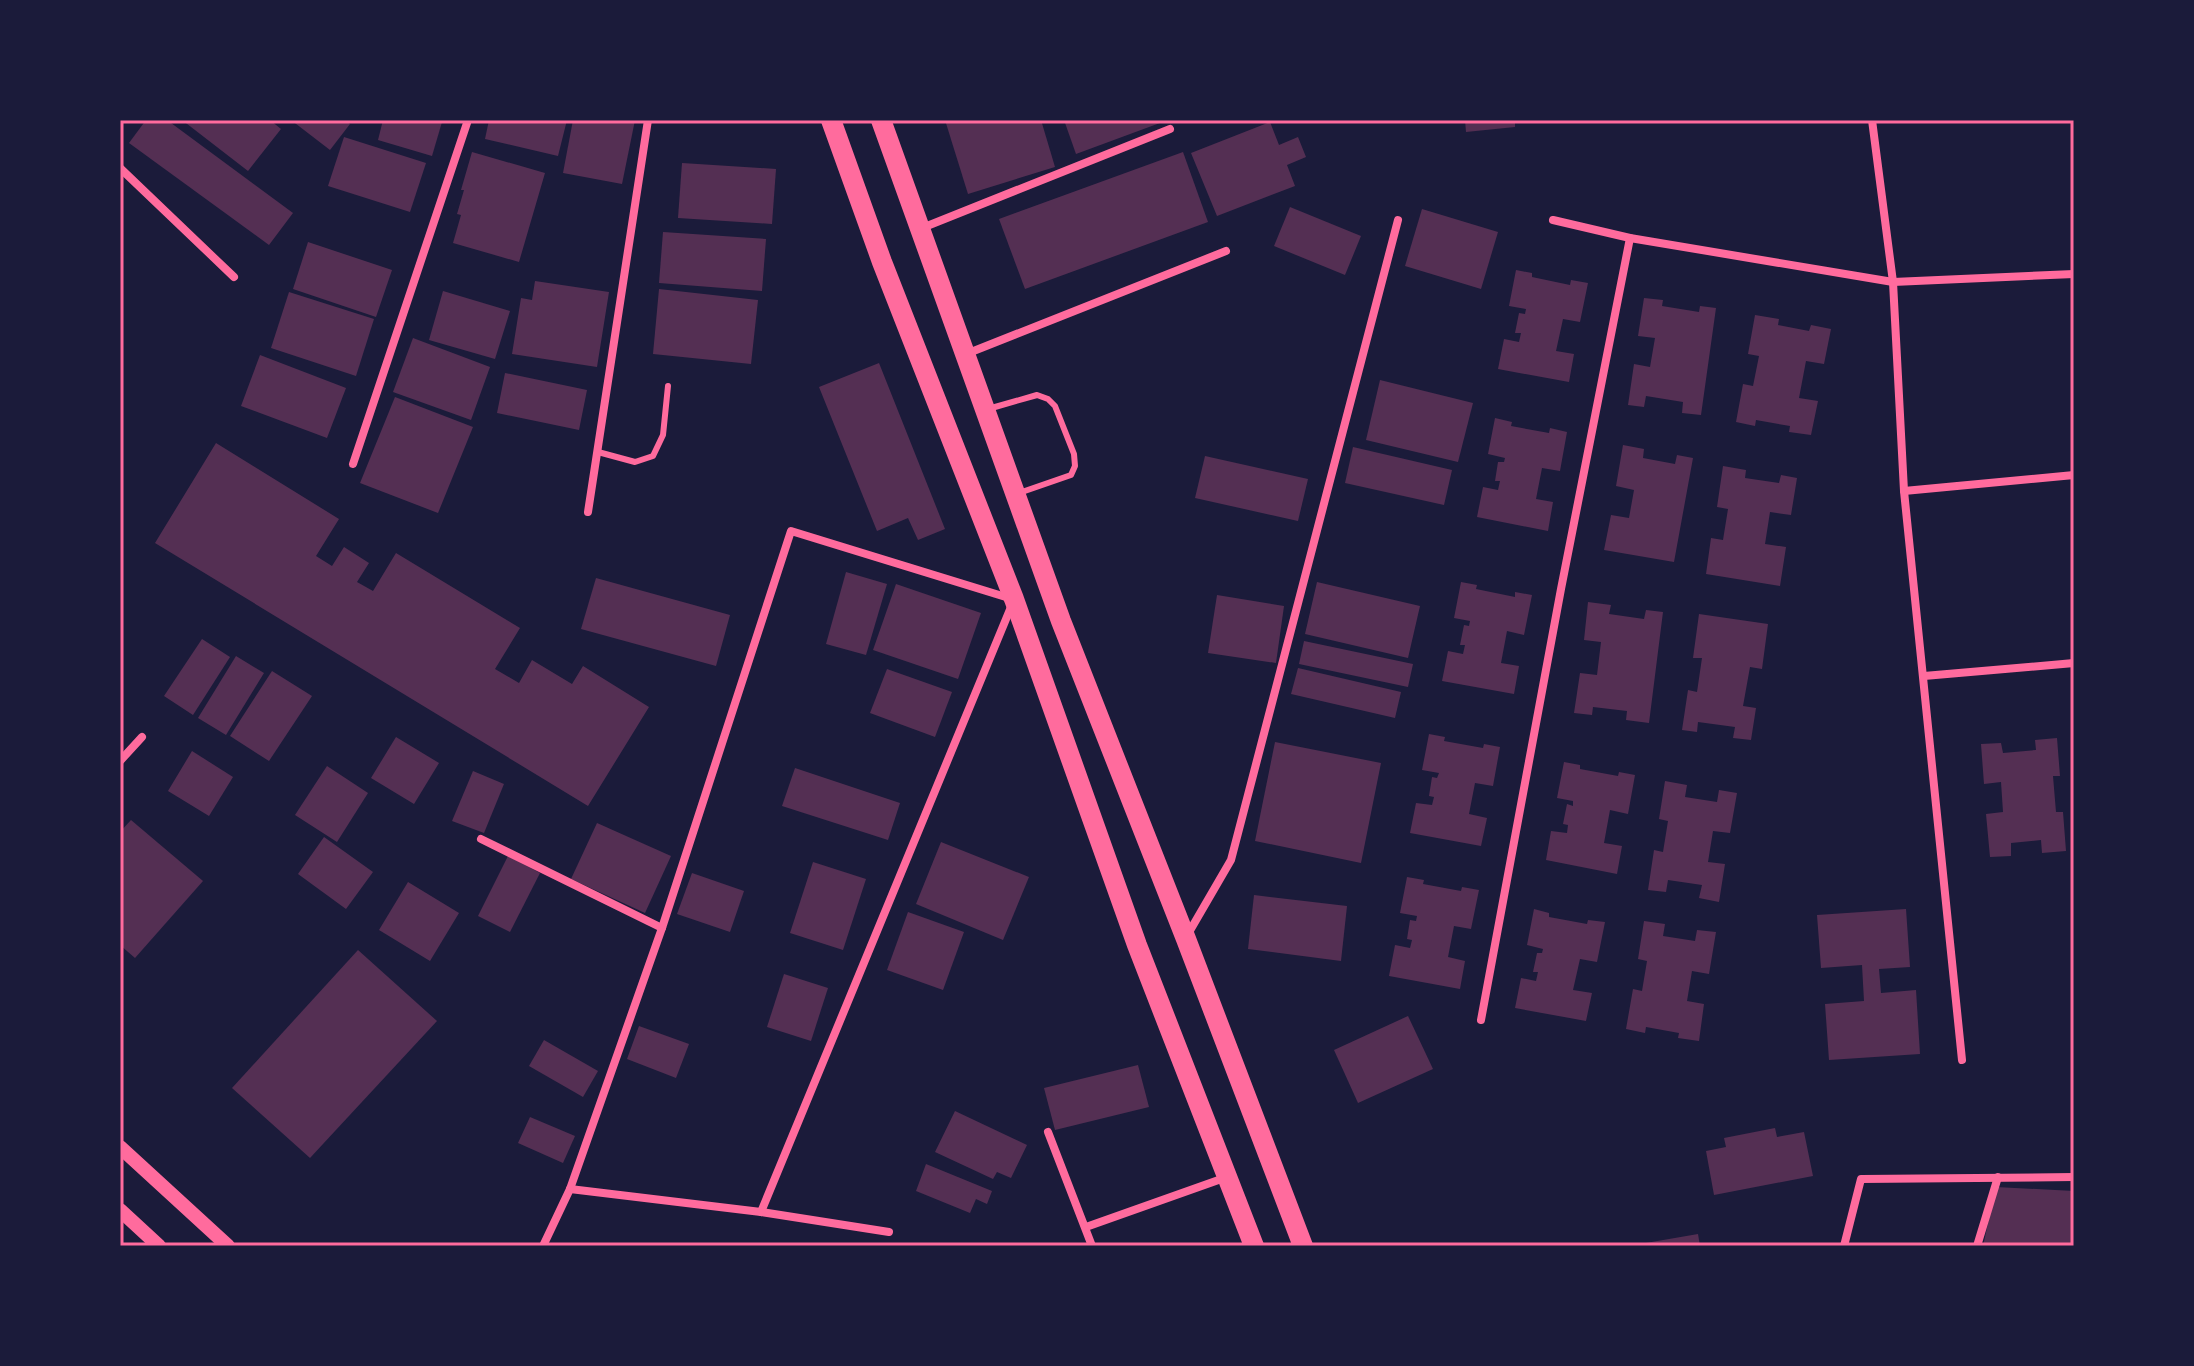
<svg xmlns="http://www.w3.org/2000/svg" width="2194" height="1366" font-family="'Fira Sans',sans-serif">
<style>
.building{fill:#542f53}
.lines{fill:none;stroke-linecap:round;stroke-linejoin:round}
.service{stroke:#ff6b9d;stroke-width:6}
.minor{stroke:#ff6b9d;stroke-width:8}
.tertiary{stroke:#ff6b9d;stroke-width:14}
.primary{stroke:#ff6b9d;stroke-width:20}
.neatline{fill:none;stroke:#ff6b9d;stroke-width:3}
</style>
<rect width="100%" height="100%" fill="#1b1b3a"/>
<g class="building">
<path d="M146 120H167L293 213 269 245 129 143Z"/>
<path d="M182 120H270L281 129 248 171Z"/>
<path d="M291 120H344L350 124 330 150Z"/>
<path d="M383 120H434L442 122 432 156 378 140Z"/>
<path d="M489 120H567L558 156 485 139Z"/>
<path d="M573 120H635L622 184 563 173Z"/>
<path d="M945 120H1041L1055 167 968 194Z"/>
<path d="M1064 120H1168L1076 154Z"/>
<path d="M1465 120H1515V127L1466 132Z"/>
<path d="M1270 122 1279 145 1298 137 1306 157 1287 165 1295 186 1217 216 1191 153Z"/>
<path d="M344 137 426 163 410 212 328 186Z"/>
<path d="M472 152 545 173 519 262 453 243 461 215 457 214 464 190H461Z"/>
<path d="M1183 152 1208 222 1025 289 999 219Z"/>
<path d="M682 163 776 169 772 224 678 218Z"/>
<path d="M1290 207 1361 236 1345 275 1274 246Z"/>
<path d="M1422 209 1498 232 1481 289 1405 266Z"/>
<path d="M663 232 766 239 762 291 659 283Z"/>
<path d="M308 242 392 270 376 317 293 289Z"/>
<path d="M1516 270 1532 273V277L1570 285 1571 280 1588 283 1580 322 1563 319 1556 351 1574 354 1569 382 1498 369 1504 339 1519 342 1521 333H1515L1519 313 1525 314 1526 309 1509 306Z"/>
<path d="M535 281 609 292 597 367 512 354 521 298 532 300Z"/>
<path d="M659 289 758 300 751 364 653 354Z"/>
<path d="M443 291 510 311 495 359 429 340Z"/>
<path d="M289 292 374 319 356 376 271 348Z"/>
<path d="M1644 298 1663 300 1662 306 1699 312 1700 306 1716 308 1701 415 1682 413 1683 402 1646 396 1644 407 1628 405 1634 364 1650 367 1655 338 1638 336Z"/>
<path d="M1755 315 1779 319 1778 325 1809 331 1811 325 1831 329 1824 364 1806 361 1799 398 1818 401 1811 435 1789 432 1790 426 1756 420 1755 426 1736 422 1743 384 1753 386 1759 356 1748 354Z"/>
<path d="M413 338 490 367 471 420 393 392Z"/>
<path d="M260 355 346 388 327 438 241 406Z"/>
<path d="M879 363 945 529 918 540 908 518 877 531 819 387Z"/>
<path d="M505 373 587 390 579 430 497 413Z"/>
<path d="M1380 380 1473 403 1458 462 1366 440Z"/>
<path d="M395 397 473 427 438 513 360 483Z"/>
<path d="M1495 418 1512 422 1511 426 1549 433 1550 428 1567 432 1560 471 1542 468 1536 499 1553 502 1548 531 1477 517 1483 487 1498 490 1500 481H1495L1498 462H1504L1505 458 1488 454Z"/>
<path d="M216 443 339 519 316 556 332 566 344 547 369 563 357 582 373 591 396 553 520 628 495 669 519 683 532 660 572 684 583 666 649 707 588 806 155 543Z"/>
<path d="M1623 445 1644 449 1643 458 1675 464 1677 455 1693 458 1674 562 1604 550 1611 515 1629 518 1634 490 1616 486Z"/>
<path d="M1353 447 1452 470 1444 505 1345 483Z"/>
<path d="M1205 456 1308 479 1298 521 1195 498Z"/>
<path d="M1723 466 1746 470 1745 478 1779 483 1781 475 1797 478 1791 515 1770 512 1765 544 1786 547 1780 586 1706 574 1711 538 1723 540 1728 509 1717 507Z"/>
<path d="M846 572 887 584 866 655 826 644Z"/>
<path d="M596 578 730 615 716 666 581 629Z"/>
<path d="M1317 582 1420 606 1408 658 1305 634Z"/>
<path d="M1461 582 1477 585 1476 589 1515 597V592L1532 595 1524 635 1507 631 1501 663 1519 666 1514 694 1442 681 1448 651 1463 654 1465 645H1460L1464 625 1469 626 1470 621 1454 618Z"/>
<path d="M896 584 981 613 958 679 873 650Z"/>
<path d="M1217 595 1284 606 1276 663 1208 653Z"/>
<path d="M1588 602 1611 605 1609 614 1644 619 1646 610 1663 612 1649 723 1626 720 1627 711 1593 707 1592 715 1574 713 1580 673 1597 675 1601 642 1584 640Z"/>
<path d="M1699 614 1768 624 1762 669 1750 667 1743 706 1756 708 1751 740 1733 738 1735 727 1698 722 1697 732 1682 730 1688 690 1697 692 1702 658H1693Z"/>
<path d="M202 639 230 657 193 715 164 696Z"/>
<path d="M1304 641 1413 664 1408 687 1299 664Z"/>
<path d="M236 656 264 673 226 735 198 718Z"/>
<path d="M1298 668 1401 692 1395 718 1291 694Z"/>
<path d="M887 669 952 692 935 737 870 713Z"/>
<path d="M272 671 312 696 269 761 230 736Z"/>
<path d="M1429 734 1445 737 1444 741 1483 748 1484 744 1500 747 1493 786 1475 783 1469 814 1487 818 1481 846 1410 833 1416 803 1432 805 1434 797 1429 796 1432 777 1437 778 1439 773 1422 770Z"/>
<path d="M396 737 439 763 414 804 371 778Z"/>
<path d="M2057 738 2060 776H2053L2056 812H2063L2066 851 2042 853 2041 840 2011 843V856L1990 857 1986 814 2003 812 2001 782 1984 784 1981 744 2001 743 2003 753 2036 750 2035 740Z"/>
<path d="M1275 742 1381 763 1361 863 1255 841Z"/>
<path d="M192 751 233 777 209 816 168 791Z"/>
<path d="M1564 762 1580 765V769L1618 776 1619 772 1635 775 1628 814 1610 810 1604 843 1622 846 1617 874 1546 860 1551 831 1567 833 1568 825 1563 824 1567 804 1573 806V801L1557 798Z"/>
<path d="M327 766 368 793 337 842 295 815Z"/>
<path d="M795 768 900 803 888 840 782 806Z"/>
<path d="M473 771 504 784 484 833 452 821Z"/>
<path d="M1665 781 1687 785 1685 797 1717 802 1719 790 1737 793 1730 833 1713 831 1708 862 1725 864 1719 902 1699 898 1702 885 1668 880 1666 892 1648 890 1654 850 1663 852 1668 821 1659 819Z"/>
<path d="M131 820 203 881 135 958 120 945V832Z"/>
<path d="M597 823 671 856 645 913 571 879Z"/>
<path d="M324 837 373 872 346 909 298 874Z"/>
<path d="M941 842 1029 877 1003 940 916 904Z"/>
<path d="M508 856 540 873 510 932 478 916Z"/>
<path d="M813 862 866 879 843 950 790 933Z"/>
<path d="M692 873 744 891 730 932 677 914Z"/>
<path d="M1407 877 1424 880 1423 884 1461 891 1462 887 1479 890 1471 929 1454 926 1448 957 1465 961 1460 989 1389 976 1395 945 1410 948 1412 940 1407 939 1410 920 1416 921 1417 916 1400 913Z"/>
<path d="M408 882 459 913 430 961 379 930Z"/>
<path d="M1254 895 1347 906 1341 961 1248 949Z"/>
<path d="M1534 909 1549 913V917L1587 924 1588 920 1605 922 1597 962 1580 959 1573 990 1592 993 1586 1021 1515 1008 1521 978 1536 981 1538 972H1533L1537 953H1542L1543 949 1527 945Z"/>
<path d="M1906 909 1910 967 1879 969 1881 993 1916 990 1920 1054 1829 1060 1825 1004 1864 1001 1862 965 1821 968 1817 915Z"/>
<path d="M908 912 964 932 943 990 887 970Z"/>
<path d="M1644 921 1665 924 1663 936 1695 941 1697 930 1716 932 1709 974 1692 971 1687 1001 1704 1004 1699 1041 1678 1038 1679 1033 1646 1027 1645 1033 1626 1029 1633 989 1642 991 1647 961 1638 959Z"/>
<path d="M358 950 437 1021 310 1158 232 1088Z"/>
<path d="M784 974 828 988 811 1041 767 1027Z"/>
<path d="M1408 1016 1433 1069 1358 1103 1334 1050Z"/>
<path d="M639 1026 689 1044 676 1078 627 1059Z"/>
<path d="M544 1040 598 1071 583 1097 529 1066Z"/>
<path d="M1138 1065 1149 1107 1055 1130 1044 1088Z"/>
<path d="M955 1111 1027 1145 1011 1178 997 1172 993 1179 935 1152Z"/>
<path d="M530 1117 575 1136 563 1163 518 1143Z"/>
<path d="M1775 1128 1777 1137 1804 1132 1813 1176 1714 1195 1706 1151 1726 1147 1724 1138Z"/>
<path d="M926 1164 992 1191 987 1204 976 1199 970 1213 916 1191Z"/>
<path d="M1996 1187 2074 1191V1246H1983Z"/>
<path d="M1698 1234 1700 1246H1640V1244Z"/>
</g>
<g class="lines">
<g class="service">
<path d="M988 409 1037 395 1048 399 1055 406 1074 454 1075 466 1071 475 1019 493"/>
<path d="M598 452 635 462 653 456 663 435 668 386"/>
</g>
<g class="minor">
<path d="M1872 120 1893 282 1904 491 1962 1060"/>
<path d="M120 168 234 277"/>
<path d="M1553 220 1630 238 1893 282 2074 274"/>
<path d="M922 228 1170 129"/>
<path d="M966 354 1226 251"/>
<path d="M353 464 468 120"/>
<path d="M1904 491 2074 475"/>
<path d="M588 512 648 120"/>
<path d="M1924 676 2074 663"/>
<path d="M120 761 142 737"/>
<path d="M481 839 662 928"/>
<path d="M1188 934 1231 860 1398 220"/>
<path d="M1481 1020 1561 589 1630 238"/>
<path d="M1048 1132 1092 1246"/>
<path d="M570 1189 761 1212 889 1232"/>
<path d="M761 1212 1011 607"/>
<path d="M1086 1227 1227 1177"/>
<path d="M543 1246 570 1189 662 928 791 531 1009 598"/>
<path d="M1844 1246 1861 1179 2074 1177"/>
<path d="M1977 1246 1998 1177"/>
</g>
<g class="tertiary">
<path d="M120 1147 228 1246"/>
<path d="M120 1210 159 1246"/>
</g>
<g class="primary">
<path d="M831 120 882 262 1014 599 1137 945 1254 1246"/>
<path d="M881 120 1061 621 1186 939 1303 1246"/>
</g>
</g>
<rect width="2194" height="1366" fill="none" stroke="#1b1b3a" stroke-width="244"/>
<rect x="122" y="122" width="1950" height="1122" class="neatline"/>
</svg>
